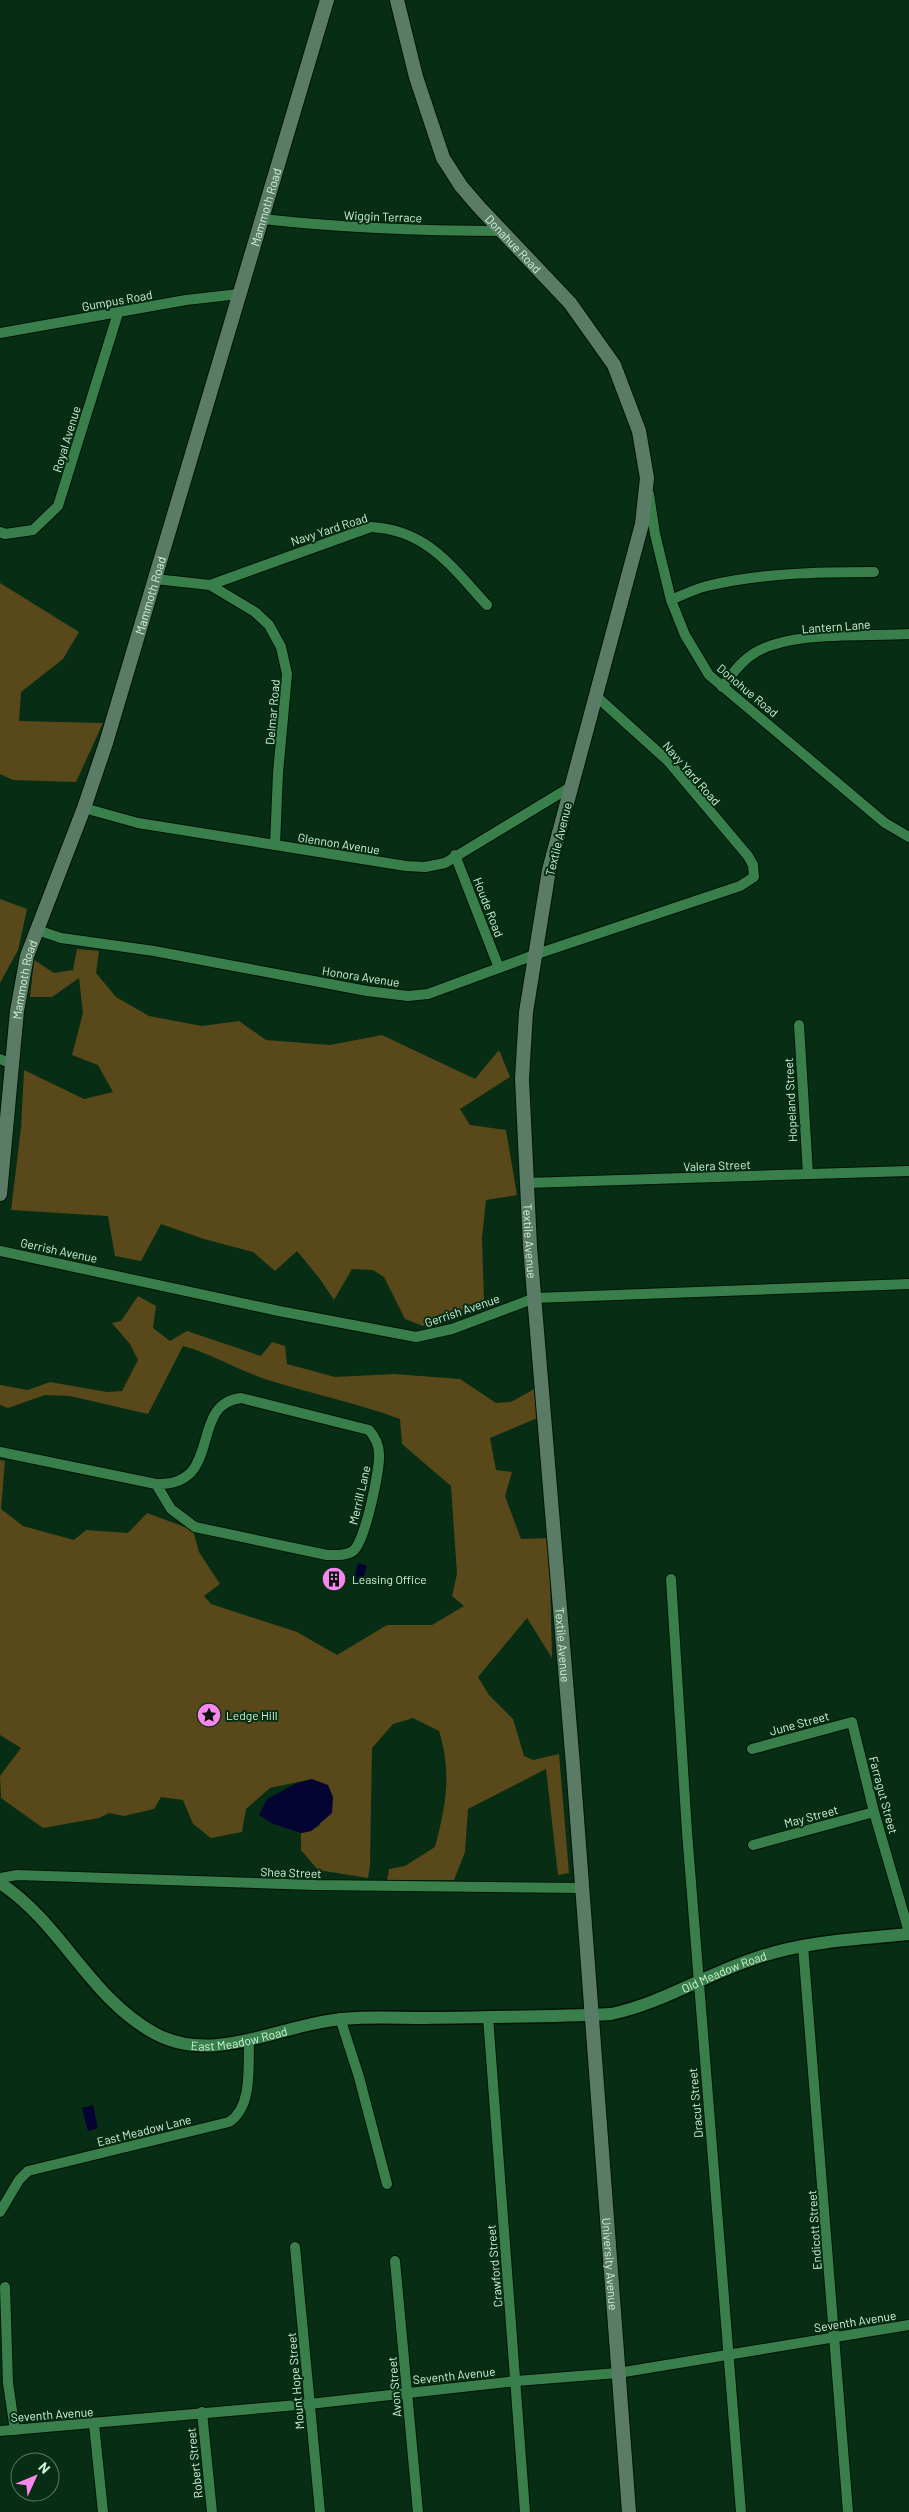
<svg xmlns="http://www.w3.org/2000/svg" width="909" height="2512" font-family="Barlow,sans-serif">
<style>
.green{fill:#58481a}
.water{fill:#040331}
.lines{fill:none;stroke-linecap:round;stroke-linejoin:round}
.minor-casing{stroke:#011405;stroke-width:12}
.tertiary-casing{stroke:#011405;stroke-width:15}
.secondary-casing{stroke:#011405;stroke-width:16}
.minor{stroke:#387f4b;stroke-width:10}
.tertiary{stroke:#387f4b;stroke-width:12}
.secondary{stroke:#5a7c66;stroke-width:14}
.labels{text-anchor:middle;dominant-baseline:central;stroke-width:4;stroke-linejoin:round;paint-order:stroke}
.street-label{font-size:12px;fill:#cef2d5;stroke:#072e14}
.poi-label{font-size:12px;fill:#cef2d5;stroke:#072e14;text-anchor:start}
</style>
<rect width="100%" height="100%" fill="#072e14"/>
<g class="green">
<path d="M0 583 79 632 63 659 21 692 19 721 103 723 76 782 13 780 0 774Z"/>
<path d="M0 899 27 909 18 950 0 983Z"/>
<path d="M77 949 99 951 96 973 116 997 149 1016 202 1026 239 1021 266 1040 330 1045 382 1035 475 1079 499 1050 510 1077 460 1109 470 1125 506 1130 517 1195 486 1200 482 1238 484 1301 423 1326 405 1319 384 1277 373 1270 352 1269 334 1300 320 1279 297 1251 275 1271 253 1252 204 1239 161 1224 141 1261 115 1256 108 1216 11 1210 21 1128 24 1070 84 1099 113 1092 98 1065 72 1055 83 1013 79 978 52 997H30L34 960 54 973 73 970Z"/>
<path d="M138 1296 156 1306 153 1328 170 1341 187 1331 261 1356 272 1342 285 1346 287 1364 335 1377 394 1374 460 1379 496 1403 511 1402 536 1388 542 1416 490 1438 496 1470 512 1472 505 1496 521 1539 549 1538 552 1658 527 1618 478 1677 489 1695 513 1719 524 1756 533 1760 559 1754 569 1873 558 1875 546 1769 468 1809 465 1852 454 1880H387L389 1869 405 1866 435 1847C446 1805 452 1773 439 1731L413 1718 393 1724 372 1748 370 1866 368 1878 318 1870 301 1850V1833L311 1831 320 1825 312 1779 270 1788 246 1809 242 1832 211 1838 193 1824 183 1800 161 1797 154 1809 124 1816 109 1813 99 1818 43 1828 1 1798 0 1776 21 1748 0 1735V1460L5 1461 1 1509 23 1526 74 1540 86 1530 128 1533 147 1513 193 1530 199 1552 220 1584 204 1596 211 1604 297 1632 337 1655 387 1625H432L464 1606 452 1596 457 1574 451 1486 402 1444 400 1419C357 1403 312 1394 268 1380 239 1371 213 1354 183 1346L148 1414 70 1396 45 1395 8 1408 0 1405V1385L28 1390 50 1382 107 1392 122 1391 138 1360 130 1344 112 1323 121 1321Z"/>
</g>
<g class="water">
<path d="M358 1563 367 1566 362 1584 353 1581Z"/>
<path d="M312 1779 328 1785 333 1797 332 1813 311 1831 301 1833 271 1823 259 1815 267 1799 295 1784Z"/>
<path d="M93 2105 98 2128 88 2131 82 2108Z"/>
</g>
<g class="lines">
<g class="minor-casing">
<g id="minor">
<path d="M263 219C343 228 422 231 503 231"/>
<path d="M0 333 186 300 239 294"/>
<path d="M649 494 655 534 671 600 685 635 709 675 885 823 909 837"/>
<path d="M0 532 5 534 33 530 58 506 118 313"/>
<path d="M155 579 210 585 371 527C427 530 451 566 487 605"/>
<path d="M210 585 255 612 269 625 281 647 287 674 278 773 275 845"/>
<path d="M671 600C682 595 695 589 707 586 761 573 819 572 874 572"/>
<path d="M722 687C731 676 740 662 753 654 789 630 866 637 909 634"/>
<path d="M84 808 138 823 406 866 425 867 445 863 572 786"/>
<path d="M455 855 499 968"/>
<path d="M37 930 61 938 154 951 367 991 408 996 428 994 534 955 740 886 754 877 753 865 748 856 668 761 596 696"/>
<path d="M799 1025 808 1174"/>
<path d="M0 1059 12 1064"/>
<path d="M526 1183 909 1171"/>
<path d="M0 1251 279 1311 416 1337 452 1329 535 1298 909 1284"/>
<path d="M0 1452 156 1484H158C224 1485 188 1404 241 1398L369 1430C375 1437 379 1444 379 1454 380 1469 365 1543 353 1551 346 1556 335 1555 327 1555L195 1527 171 1509 156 1484"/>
<path d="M671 1579 687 1832 741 2512"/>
<path d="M752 1749 852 1722 874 1812 909 1932"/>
<path d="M753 1845 874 1812"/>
<path d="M0 1878 17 1875 315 1885 582 1888"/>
<path d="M803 1946 848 2512"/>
<path d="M488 2017 525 2512"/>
<path d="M340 2018 359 2077 387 2184"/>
<path d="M0 2212 19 2180 28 2171 229 2122C253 2107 248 2066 249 2040"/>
<path d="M295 2247 320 2512"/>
<path d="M395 2261 418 2512"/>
<path d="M5 2287 8 2383 15 2430"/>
<path d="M202 2412 212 2512"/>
<path d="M94 2424 103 2512"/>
<path d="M0 2431 309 2404 516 2381 618 2373 909 2325"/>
</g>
</g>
<g class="tertiary-casing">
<g id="tertiary">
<path id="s1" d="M0 1883C61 1923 90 1998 154 2033 205 2061 260 2035 312 2024 349 2015 387 2018 425 2018 487 2017 549 2017 611 2014 663 2003 708 1973 759 1957 807 1941 859 1939 909 1934"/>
</g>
</g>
<g class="secondary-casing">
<g id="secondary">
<path id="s2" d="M397 0 416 77 443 158 461 186 479 207 570 303 614 365 639 431 647 478 642 524 549 870 526 1012 522 1079 530 1247 573 1765 629 2512"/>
<path id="s3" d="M0 1194 17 1011 27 956 84 808 106 743 327 0"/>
</g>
</g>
<use href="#minor" class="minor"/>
<use href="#tertiary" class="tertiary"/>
<use href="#secondary" class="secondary"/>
</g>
<defs>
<g id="building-disc" transform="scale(1.25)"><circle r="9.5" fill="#f688ed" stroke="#072e14"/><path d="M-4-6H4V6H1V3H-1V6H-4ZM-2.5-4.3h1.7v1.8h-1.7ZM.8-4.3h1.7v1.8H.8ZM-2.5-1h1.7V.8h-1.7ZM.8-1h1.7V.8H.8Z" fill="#111"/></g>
<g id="sight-disc" transform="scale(1.25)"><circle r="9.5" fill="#f688ed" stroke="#072e14"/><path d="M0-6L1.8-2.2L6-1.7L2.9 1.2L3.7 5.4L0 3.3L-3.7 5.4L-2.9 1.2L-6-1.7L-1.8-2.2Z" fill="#111"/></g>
</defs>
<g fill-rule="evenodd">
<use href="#building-disc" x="334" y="1579"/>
<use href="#sight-disc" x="209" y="1715"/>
</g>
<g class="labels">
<g class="street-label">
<text stroke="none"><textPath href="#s3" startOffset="1026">Mammoth Road</textPath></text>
<text transform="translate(383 216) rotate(2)">Wiggin Terrace</text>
<text stroke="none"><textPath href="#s2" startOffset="276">Donahue Road</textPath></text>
<text transform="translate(117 300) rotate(-10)">Gumpus Road</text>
<text transform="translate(66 439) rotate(-73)">Royal Avenue</text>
<text transform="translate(329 529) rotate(-18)">Navy Yard Road</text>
<text stroke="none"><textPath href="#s3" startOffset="621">Mammoth Road</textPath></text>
<text transform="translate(836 626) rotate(-4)">Lantern Lane</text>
<text transform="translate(748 690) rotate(40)">Donohue Road</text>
<text transform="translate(272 712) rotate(-85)">Delmar Road</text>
<text transform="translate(692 773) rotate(49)">Navy Yard Road</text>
<text transform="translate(558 839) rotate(-76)">Textile Avenue</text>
<text transform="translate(339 843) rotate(9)">Glennon Avenue</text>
<text transform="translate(489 907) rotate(69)">Houde Road</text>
<text transform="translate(361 976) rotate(9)">Honora Avenue</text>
<text stroke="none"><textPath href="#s3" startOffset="216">Mammoth Road</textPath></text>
<text transform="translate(790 1100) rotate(-93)">Hopeland Street</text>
<text transform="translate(717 1165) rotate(-2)">Valera Street</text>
<text stroke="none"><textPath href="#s2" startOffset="1330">Textile Avenue</textPath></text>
<text transform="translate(59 1250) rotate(12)">Gerrish Avenue</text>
<text transform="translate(462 1310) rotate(-19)">Gerrish Avenue</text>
<text transform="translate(359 1495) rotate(-77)">Merrill Lane</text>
<text stroke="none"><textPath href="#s2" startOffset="1735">Textile Avenue</textPath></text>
<text transform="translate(799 1723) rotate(-15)">June Street</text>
<text transform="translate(884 1795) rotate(75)">Farragut Street</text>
<text transform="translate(811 1816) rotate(-15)">May Street</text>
<text transform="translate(291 1872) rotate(2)">Shea Street</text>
<text stroke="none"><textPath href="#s1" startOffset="799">Old Meadow Road</textPath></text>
<text stroke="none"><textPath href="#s1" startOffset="304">East Meadow Road</textPath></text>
<text transform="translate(695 2103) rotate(-95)">Dracut Street</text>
<text transform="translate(144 2130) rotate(-14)">East Meadow Lane</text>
<text transform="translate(814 2230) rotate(-94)">Endicott Street</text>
<text stroke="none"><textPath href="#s2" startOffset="2356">University Avenue</textPath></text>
<text transform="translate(494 2266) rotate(-95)">Crawford Street</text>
<text transform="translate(855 2321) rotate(-9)">Seventh Avenue</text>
<text transform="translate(454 2375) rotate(-6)">Seventh Avenue</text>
<text transform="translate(295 2381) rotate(-95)">Mount Hope Street</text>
<text transform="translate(394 2387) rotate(-95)">Avon Street</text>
<text transform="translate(52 2414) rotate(-4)">Seventh Avenue</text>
<text transform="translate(194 2463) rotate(-96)">Robert Street</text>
</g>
<g class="poi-label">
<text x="352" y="1579">Leasing Office</text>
<text x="226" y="1715">Ledge Hill</text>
</g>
</g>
<g transform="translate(35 2477) rotate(46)"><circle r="24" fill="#072e14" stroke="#577c61"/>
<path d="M0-4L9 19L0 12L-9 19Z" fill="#f688ed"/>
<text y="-8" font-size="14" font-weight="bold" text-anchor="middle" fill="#cef2d5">N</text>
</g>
</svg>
